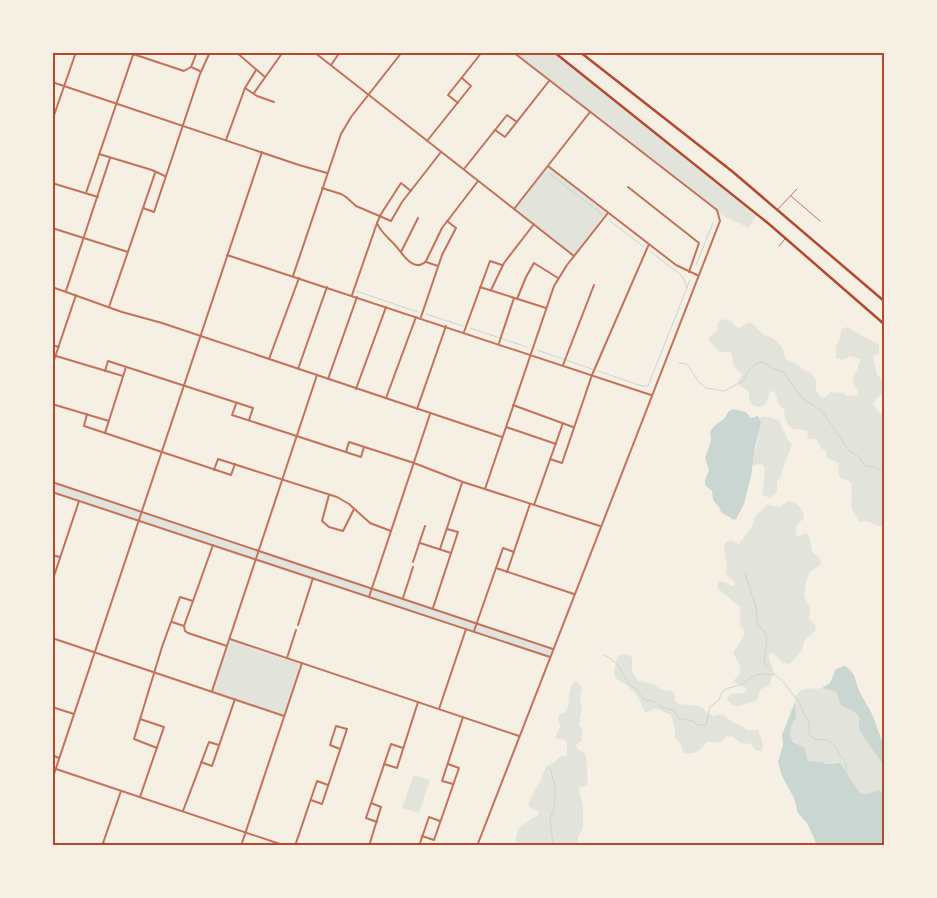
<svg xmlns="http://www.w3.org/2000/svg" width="937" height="898" font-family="'Crimson Pro',serif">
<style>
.green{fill:#e2e4dc}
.water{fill:#c9d6d2}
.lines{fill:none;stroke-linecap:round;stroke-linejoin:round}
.stream{stroke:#c9d6d2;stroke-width:1}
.service{stroke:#c5725c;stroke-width:1}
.minor{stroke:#c5725c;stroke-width:2}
.secondary{stroke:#b5482f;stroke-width:2.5}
.neatline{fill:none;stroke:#b5482f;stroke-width:2}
</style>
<rect width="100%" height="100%" fill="#f6efe4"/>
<g class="green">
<path d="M513 53H554L757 214 749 228 719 214 712 206Z"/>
<path d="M548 166 608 213 574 256 514 209Z"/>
<path d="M724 319 731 321 738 328 742 327 747 323H752L765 336 771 337 776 341 782 347 786 359 799 365 803 370 810 372 816 379V390L821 397H825L831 392 844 393 847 396 857 395 858 393C857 389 854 384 853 381 853 375 860 367 860 359L850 356 842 360 836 358V346L840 338 841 329 847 327 879 345V353L873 357 877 374C883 381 885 383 884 392L876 399 873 403 876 409 884 417V528L867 521 859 522 851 507 852 484 849 481 840 478 838 472 839 463 827 458 826 451 821 448 816 439H808L807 430 794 429 790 427 785 419 784 410 777 402V395L774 392 770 391 767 402 763 406C752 409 748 401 749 392L739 385 738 381 743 375 734 367 732 355 729 352H720L709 341V337L717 331 718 322Z"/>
<path d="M763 416 779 420 787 438 792 445 784 465 781 476 777 482V493C772 497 767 499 762 494L765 471 764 466 760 464 752 466C754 454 762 427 759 418Z"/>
<path d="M53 482 553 649 550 657 53 492Z"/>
<path d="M788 501C797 502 801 508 804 515L803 519 796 526V535L800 536 806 533 809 535 812 552 819 558 821 563 819 566 810 572 806 581 804 596 810 608 809 619 812 621 816 626 815 631 804 641 802 650 790 664 782 663 773 653 769 654C768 660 771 661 772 666 774 672 771 681 769 686L761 689 759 692V697C755 702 754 701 748 703 739 706 734 709 727 699L730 694 744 693 747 689 733 681C735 679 737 677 739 675 744 667 736 659 733 653L744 635 743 628 740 625V607L724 594 717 587 719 582C724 580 727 583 731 586L735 585 734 581 726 574 727 565 724 547 725 543 731 540 739 544 751 528 757 514 768 505 779 507Z"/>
<path d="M230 639 302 663 284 716 212 691Z"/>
<path d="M622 654 629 655 632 658V672L638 681 652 684 663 690 672 691 675 695V701L679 704 698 706 703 708 707 713 714 716 720 714 724 715 732 722 740 725 747 730H758L763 744 762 751H756L751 744 741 743 732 736 726 737 721 742H706C702 751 693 756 683 752L681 744 675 738V727L671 715 657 709H653L646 713C642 709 642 703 639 699 632 688 625 684 615 678L614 674 617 658Z"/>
<path d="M574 682H578L582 688 580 699 582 707 579 725 583 730 581 741 576 745 578 750C581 752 585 752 586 757 587 761 588 782 587 786L579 787C579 793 581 797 582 803 583 807 583 814 583 819 584 830 578 833 578 842L582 845H515L518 830 521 826 538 815 539 812 528 806 530 799 541 780 546 766 554 763 560 756H567V742L563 739H557L555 738 560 727 558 718 560 714C574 711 565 692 574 682Z"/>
<path d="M822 688 836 692 842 705C847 709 854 710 858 717 860 721 858 724 859 729 859 732 881 762 884 765V793L878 790 867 794 860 793 850 777 837 762 826 764 822 762 808 761 803 747C799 743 793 743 791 738 788 730 793 725 795 719 798 710 791 699 799 692 805 686 815 690 822 688Z"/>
<path d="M414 775 430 780 419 813 402 808Z"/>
</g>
<g class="water">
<path d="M733 409 746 412 751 418 758 416 761 423 755 447 751 476 744 504 736 519 734 520 721 512 719 507 713 500 712 491 705 485V480L709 470 705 458 711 441 710 432 714 426 724 419 728 412Z"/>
<path d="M844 666 847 667 854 675 859 691 872 714 882 741 884 753V765C881 762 859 732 859 729 858 724 860 721 858 716 854 710 847 709 841 705L836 692 822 688 830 683 836 669Z"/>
<path d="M795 702 796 717 791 727 790 735 793 742 804 747 808 761 822 762 826 764 840 763 860 793 867 794 878 790 884 793V845H817L807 823 798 813 794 798 782 776 778 762 783 746 782 735Z"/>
</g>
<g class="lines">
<g class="stream">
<path d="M550 174 603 215"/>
<path d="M609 220 644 247"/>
<path d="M650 251 681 275 684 279 687 288"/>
<path d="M696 265 713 223"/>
<path d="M356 291 418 312"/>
<path d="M426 314 463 326"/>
<path d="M470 328 527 347"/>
<path d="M537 350 592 369"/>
<path d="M679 363 687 364 699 382 706 388 724 391 743 381 750 369 757 363 763 362 772 368 783 372 803 399 822 411 850 452 858 456 865 466 874 467 884 471"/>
<path d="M598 371 642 386H648L690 280"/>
<path d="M745 573 756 607 757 623 766 634 767 640 764 662 767 667 784 683 800 703 805 716 809 722V735L815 739 827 740 833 744 846 764V772"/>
<path d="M604 655 610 658 617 664 629 684 637 690 643 699 655 702 661 707 673 710 678 718 693 721 697 725H706L710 707 719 700 722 692 726 689 743 684 751 677 761 674 774 675"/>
<path d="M550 768 556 790 554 809 550 819 553 846"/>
</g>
<g class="service">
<path d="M791 196 820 221"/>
<path d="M778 209 797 189"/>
<path d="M779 246 785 239"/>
</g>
<g class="minor">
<path d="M236 52 265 77"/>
<path d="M314 52 574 256"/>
<path d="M133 54 184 71 191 67"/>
<path d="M331 65 340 52"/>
<path d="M191 67 197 52"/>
<path d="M191 67 200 71"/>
<path d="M52 82 299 165 327 173"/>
<path d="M245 88 257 96 274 102"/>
<path d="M254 93 283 52"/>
<path d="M458 103 448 95 482 52"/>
<path d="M52 121 76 52"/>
<path d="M495 130 505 137 549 81"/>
<path d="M226 140 245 88 256 70"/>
<path d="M427 141 471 86 462 78"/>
<path d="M99 154 152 170 165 176"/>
<path d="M548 166 676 265 697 275"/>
<path d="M464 169 507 115 517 122"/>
<path d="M52 183 98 197"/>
<path d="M628 187 699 243 689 272"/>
<path d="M322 188 341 194 346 197 356 206 391 221 402 202 441 152"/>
<path d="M86 193 134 52"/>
<path d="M143 208 154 212 200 74 210 52"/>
<path d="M514 209 590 112"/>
<path d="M377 223C381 233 388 237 395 245 402 253 414 274 426 261"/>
<path d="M52 228 128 252"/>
<path d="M401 252 418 218"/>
<path d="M227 255 651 395"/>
<path d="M426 261 442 228 478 181"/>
<path d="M426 262 438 266"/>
<path d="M293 276 341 134 351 117 402 52"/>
<path d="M52 287 122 312 162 323 502 437"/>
<path d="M480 287 546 308"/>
<path d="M491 290 504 263 534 224"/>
<path d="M66 291 110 158"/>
<path d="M352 295 377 223 381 214 401 183 411 191"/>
<path d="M517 299 526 277 534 263 558 278"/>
<path d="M109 307 155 173"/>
<path d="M421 317 442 255 456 228 447 221"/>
<path d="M464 332 490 261 502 265"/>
<path d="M499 343 514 298"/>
<path d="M52 345 59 347"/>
<path d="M56 356 123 376"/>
<path d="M269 359 299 278"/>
<path d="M563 365 594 285"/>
<path d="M52 366 76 295"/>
<path d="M298 369 327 287"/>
<path d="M105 371 108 361 253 408 249 420"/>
<path d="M328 379 357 297"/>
<path d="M356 389 386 307"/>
<path d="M386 398 416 317"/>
<path d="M52 404 109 421"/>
<path d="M236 404 232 415 361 457 364 447"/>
<path d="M513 405 573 427"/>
<path d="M417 409 446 326"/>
<path d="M87 414 84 426 231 475 235 464"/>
<path d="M506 427 556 444"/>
<path d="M105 433 126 367"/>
<path d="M346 452 349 442 414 463 463 482 600 526"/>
<path d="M550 459 562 463 592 375 649 244"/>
<path d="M214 470 218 459 337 497 349 504 370 523 391 531"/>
<path d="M52 482 553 649"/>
<path d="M485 489 554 286 567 265 608 213"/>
<path d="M52 492 550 657"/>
<path d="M329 495 322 521 329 527 343 531 354 509"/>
<path d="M534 505 563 423"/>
<path d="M420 543 451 553"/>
<path d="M440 549 462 483"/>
<path d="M52 555 60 557"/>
<path d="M413 562 425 526"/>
<path d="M496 568 574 594"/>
<path d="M507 572 530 504"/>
<path d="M52 582 79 501"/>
<path d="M369 597 430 414"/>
<path d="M403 598 413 567"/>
<path d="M433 608 458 532 447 529"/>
<path d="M172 622 184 626"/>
<path d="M298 625 313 578"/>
<path d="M184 626 213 545"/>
<path d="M184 626 185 631 188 633 227 646"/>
<path d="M474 631 503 548 514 552"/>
<path d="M52 638 284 716"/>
<path d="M230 639 519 736"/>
<path d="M287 658 296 630"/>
<path d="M212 691 317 375"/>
<path d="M52 707 74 714"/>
<path d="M439 709 466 629"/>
<path d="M157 748 134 739 162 647 180 597 193 601"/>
<path d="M52 755 59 758"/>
<path d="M201 762 212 766 235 699"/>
<path d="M384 764 397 768 418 702"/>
<path d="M56 769 286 846"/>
<path d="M52 780 262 152"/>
<path d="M453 784 442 781 463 717"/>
<path d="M140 797 164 727 140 719"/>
<path d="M311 800 322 804 347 729 336 726 330 745 340 749"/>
<path d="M183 811 209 742 219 745"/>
<path d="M377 822 366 818 391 744 403 748"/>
<path d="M422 836 434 840 459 768 448 764"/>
<path d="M103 843 111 846"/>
<path d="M102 846 121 791"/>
<path d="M241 846 302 663"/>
<path d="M295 846 317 781 328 785"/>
<path d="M369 846 381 807 371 803"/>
<path d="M419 846 429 817 440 821"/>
<path d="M477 846 720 221 717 210 513 52"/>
</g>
<g class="secondary">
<path d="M554 52 769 224 884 324"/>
<path d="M580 52 733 172 884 301"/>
</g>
</g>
<rect width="937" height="898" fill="none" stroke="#f6efe4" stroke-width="108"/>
<rect x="54" y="54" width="829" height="790" class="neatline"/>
</svg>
